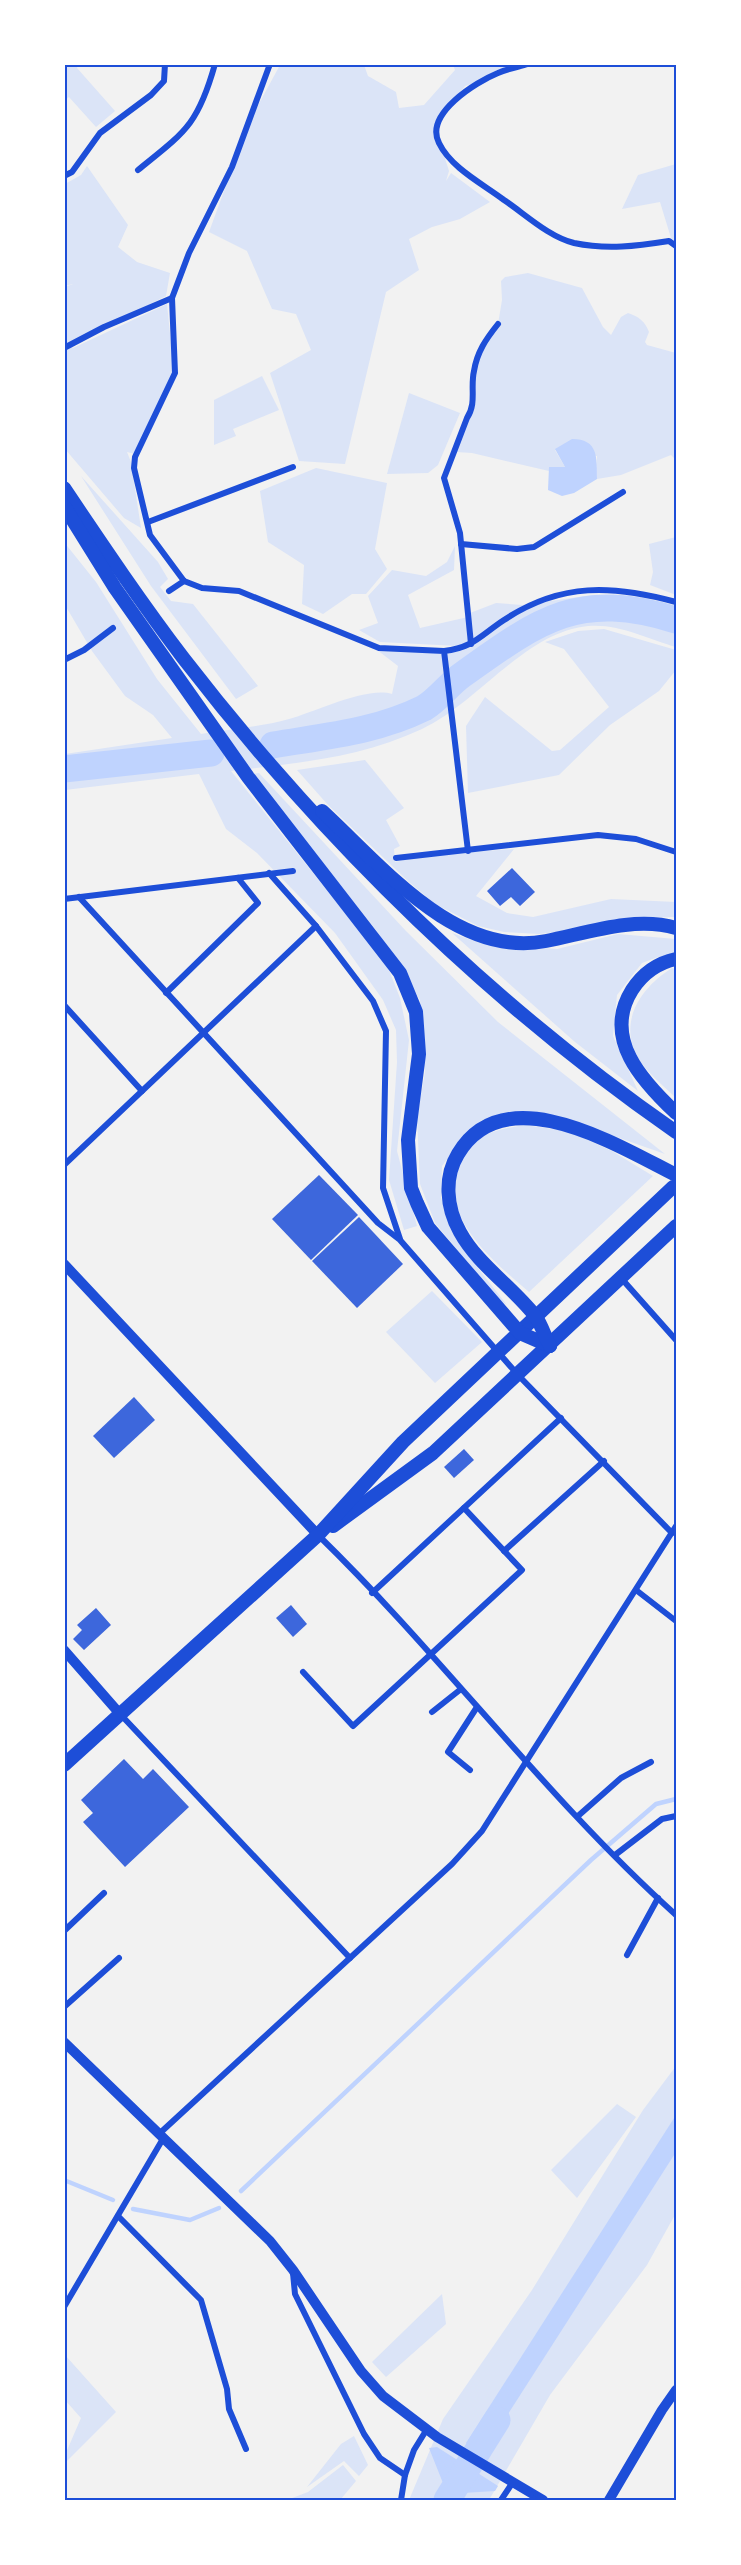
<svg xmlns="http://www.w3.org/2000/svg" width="741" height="2565" font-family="'Noto Serif',serif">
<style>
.green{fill:#dbe4f7}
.water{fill:#bfd3fe}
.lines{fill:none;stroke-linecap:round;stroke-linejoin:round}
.stream{stroke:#bfd3fe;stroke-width:4.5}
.river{stroke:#bfd3fe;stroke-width:27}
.building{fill:#3d67dc}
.minor{stroke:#1d4ed8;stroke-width:6}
.tertiary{stroke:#1d4ed8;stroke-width:10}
.primary{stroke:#1d4ed8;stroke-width:14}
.trunk{stroke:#1d4ed8;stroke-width:14}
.neatline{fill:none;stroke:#1d4ed8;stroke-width:2}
</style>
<rect width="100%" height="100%" fill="#f2f2f2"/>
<g class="green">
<path d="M65 64 78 65 77 68 115 111 96 127 69 97 65 100Z"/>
<path d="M280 65H364L368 76 396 92 399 108 424 105 455 70 453 65H527L465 86 435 127 449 171 446 181 451 173 490 202 460 219 432 227 409 239 419 270 386 292 345 464 299 461 270 373 311 350 296 314 272 309 247 251 209 232 250 120Z"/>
<path d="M676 164V242L671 238 660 202 622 209 638 175Z"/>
<path d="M87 166 128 225 118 247 137 262 170 273 166 296 70 345 73 348 167 304 174 373 135 454 127 452 131 462 141 528 124 518 65 449V287L73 284 65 286V184L81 175Z"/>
<path d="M528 273 582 288 603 327 611 335 621 317 628 313C639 317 645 321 649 332L645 342 647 345 676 353V460L671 455 621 475 597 479V456L555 450 565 467H549V471L472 453 456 452C463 439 464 421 474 411L475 366 498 324 502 300 501 281 505 277Z"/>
<path d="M262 376 279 410 233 429 236 436 214 445V400Z"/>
<path d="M409 393 460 413 438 465 428 473 387 474Z"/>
<path d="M316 468 387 483 375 549 387 569 366 594H352L323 614 302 604 304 565 268 542 260 491Z"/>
<path d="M81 476 158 562 168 579 160 587 171 601 193 604 258 686 236 699 151 586Z"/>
<path d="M676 537V595L650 585 653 572 649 544Z"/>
<path d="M64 542 96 582 157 679 201 734C230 729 261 727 289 719 315 712 367 686 392 694L398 666 368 643 384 648 444 654 458 646 380 642 359 630 378 623 368 596 392 570 426 576 447 562 455 546 454 570 408 595 420 628 468 617 467 637 470 641V613L496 603 523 605 592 595H622L676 608V647C649 639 617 623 588 626 525 632 478 703 422 729 360 758 298 763 231 771L387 965 400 998 409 1040 397 1151 417 1226 404 1230 389 1180 397 1062 396 1030 383 1000 335 933 257 853 226 829 199 774 65 790V754L172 738 153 715 125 696 92 651 65 605Z"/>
<path d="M604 629 676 650V670L659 691 610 725 559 775 468 793 466 726 485 697 552 751 560 750 609 707 564 649 545 642 578 631Z"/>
<path d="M365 760 404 808 386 820 400 846 394 849 395 862 426 855 514 849 476 896 507 913 533 917 611 899 676 902V917L623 918 573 930 539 934 504 932 478 926 435 904 409 882 328 805 297 770Z"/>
<path d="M259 773 406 931 498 1022 665 1154 611 1135 515 1113 482 1120 470 1129 442 1166 441 1197 450 1228 470 1258 507 1305 497 1298 435 1223 420 1184 417 1118 425 1072 420 1000 376 930 252 774Z"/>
<path d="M452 933 480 943 557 949 618 934 676 939V955L658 957 642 963 617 995 613 1036 638 1091 575 1042Z"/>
<path d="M672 968 676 969V1098C665 1087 653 1078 643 1065 615 1028 637 990 672 968Z"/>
<path d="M524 1125 568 1131 612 1151 653 1176 529 1292C506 1272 481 1252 465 1225 450 1199 451 1161 476 1141 490 1130 508 1128 524 1125Z"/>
<path d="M432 1291 482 1342 435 1383 386 1332Z"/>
<path d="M676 2066V2213L647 2265 550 2395 489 2500H409L443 2419 532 2290 643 2110Z"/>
<path d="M617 2104 636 2117 577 2198 551 2170Z"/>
<path d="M442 2294 446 2324 386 2377 372 2362Z"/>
<path d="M65 2355 116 2412 65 2463V2455L81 2418 65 2400Z"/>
<path d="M354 2436 368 2465 359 2476 344 2461 307 2487 341 2444Z"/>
<path d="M343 2465 356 2481 340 2500H287L308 2492Z"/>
</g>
<g class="water">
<path d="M572 439C598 439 597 457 597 479L574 493 562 496 548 490 549 467H565L555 449Z"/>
<path d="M594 600 630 604 676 616V628L599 614Z"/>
<path d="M676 2115V2152L483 2453 466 2443Z"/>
<path d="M437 2447 498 2486 495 2491 463 2493 459 2500H435L443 2483 429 2448Z"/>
</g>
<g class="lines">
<g class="stream">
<path d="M64 2180 113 2200"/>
<path d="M241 2191 591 1860 656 1804 676 1799"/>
<path d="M133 2209 190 2220 219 2208"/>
</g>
<g class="river">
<path d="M273 745C326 736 375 732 424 708 438 700 449 684 462 675 540 619 579 590 676 620"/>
<path d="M64 769 211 753"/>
<path d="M447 2500 497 2420"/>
</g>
</g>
<g class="building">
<path d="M512 868 535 892 520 906 511 897 500 906 487 891Z"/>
<path d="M319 1175 358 1215 311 1260 272 1219Z"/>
<path d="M359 1217 403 1264 357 1308 312 1261Z"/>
<path d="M134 1397 155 1420 114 1458 93 1436Z"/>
<path d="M464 1449 474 1460 454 1478 444 1467Z"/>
<path d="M291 1605 307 1624 293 1637 276 1618Z"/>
<path d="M96 1608 111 1625 84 1650 73 1639 82 1630 77 1625Z"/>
<path d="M124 1759 143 1779 153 1769 189 1807 125 1867 83 1822 93 1813 81 1800Z"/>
</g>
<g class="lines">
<g class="minor">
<path d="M270 64 232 167 189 253 172 298 175 373 135 457 134 468 150 535 184 581 202 588 239 591 379 648 444 651 468 851"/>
<path d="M528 64C518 67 507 69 498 73 476 82 424 114 439 143 451 168 483 184 504 200 525 214 549 237 574 243 607 250 637 246 669 241L676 246"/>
<path d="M138 170C185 132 198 125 215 64"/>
<path d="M64 176 72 172 100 133 151 95 164 81 165 64"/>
<path d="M64 348 104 327 172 298"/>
<path d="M148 522 293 467"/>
<path d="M461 544 517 549 534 547 623 492"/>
<path d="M169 591 184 581"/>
<path d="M471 644 460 533 444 478 467 418C477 403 470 388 474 371 477 352 486 339 498 324"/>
<path d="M444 651C473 648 481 635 504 620 561 582 613 585 676 602"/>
<path d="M64 660 84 650 113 628"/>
<path d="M396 858 598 835 636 839 676 852"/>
<path d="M269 873 316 926 373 1001 386 1031 383 1188 400 1239"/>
<path d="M79 897 378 1223 400 1240 518 1375 672 1533"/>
<path d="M64 899 293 871"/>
<path d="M166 993 258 903 238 878"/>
<path d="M64 1005 142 1091"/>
<path d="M64 1165 316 926"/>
<path d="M621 1278 676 1340"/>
<path d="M319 1536C443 1657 547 1799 676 1915"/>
<path d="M504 1551 604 1461"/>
<path d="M636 1590 676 1621"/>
<path d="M372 1593 561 1418"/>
<path d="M303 1672 353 1726 522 1570 464 1508"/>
<path d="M432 1712 461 1689"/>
<path d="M121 1715 350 1958"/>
<path d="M470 1770 448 1752 477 1707"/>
<path d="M578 1816 621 1778 651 1762"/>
<path d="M615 1855 662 1819 676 1816"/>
<path d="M64 1931 104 1893"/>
<path d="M627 1955 658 1898"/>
<path d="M64 2007 119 1958"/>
<path d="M160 2133 452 1864 482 1831 676 1526"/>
<path d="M118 2216 201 2300 227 2389 229 2409 246 2449"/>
<path d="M293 2273 295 2294 364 2434 380 2458 405 2475"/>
<path d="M64 2307 164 2137"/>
<path d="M401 2500 405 2475 414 2450 427 2429"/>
<path d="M501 2500 513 2482"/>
</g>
<g class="tertiary">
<path d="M64 1264 318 1535"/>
<path d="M64 1650 120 1714"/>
<path d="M64 2042 270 2241 293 2270 361 2371 383 2396 437 2437 543 2500"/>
<path d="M609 2500 662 2410 676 2390"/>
</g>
<g class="primary">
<path d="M333 1526 433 1453 676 1226"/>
<path d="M64 1765 318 1535 403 1442 673 1187"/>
</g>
<g class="trunk">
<path d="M64 488C103 546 142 604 184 659 324 840 489 1002 676 1132"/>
<path d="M64 506 115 588 248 777 400 973 416 1012 419 1054 408 1140 411 1188 417 1203 428 1227 520 1333 550 1346"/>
<path d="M322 811C381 865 456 959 546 941 587 933 634 916 676 928"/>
<path d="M676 959C657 963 643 973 632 990 602 1038 642 1081 676 1113"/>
<path d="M550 1346C545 1337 542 1326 536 1317 513 1287 478 1265 460 1232 446 1207 444 1177 458 1154 505 1075 620 1147 676 1175"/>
</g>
</g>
<rect width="741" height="2565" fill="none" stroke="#ffffff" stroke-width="132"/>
<rect x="66" y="66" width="609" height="2433" class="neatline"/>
</svg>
